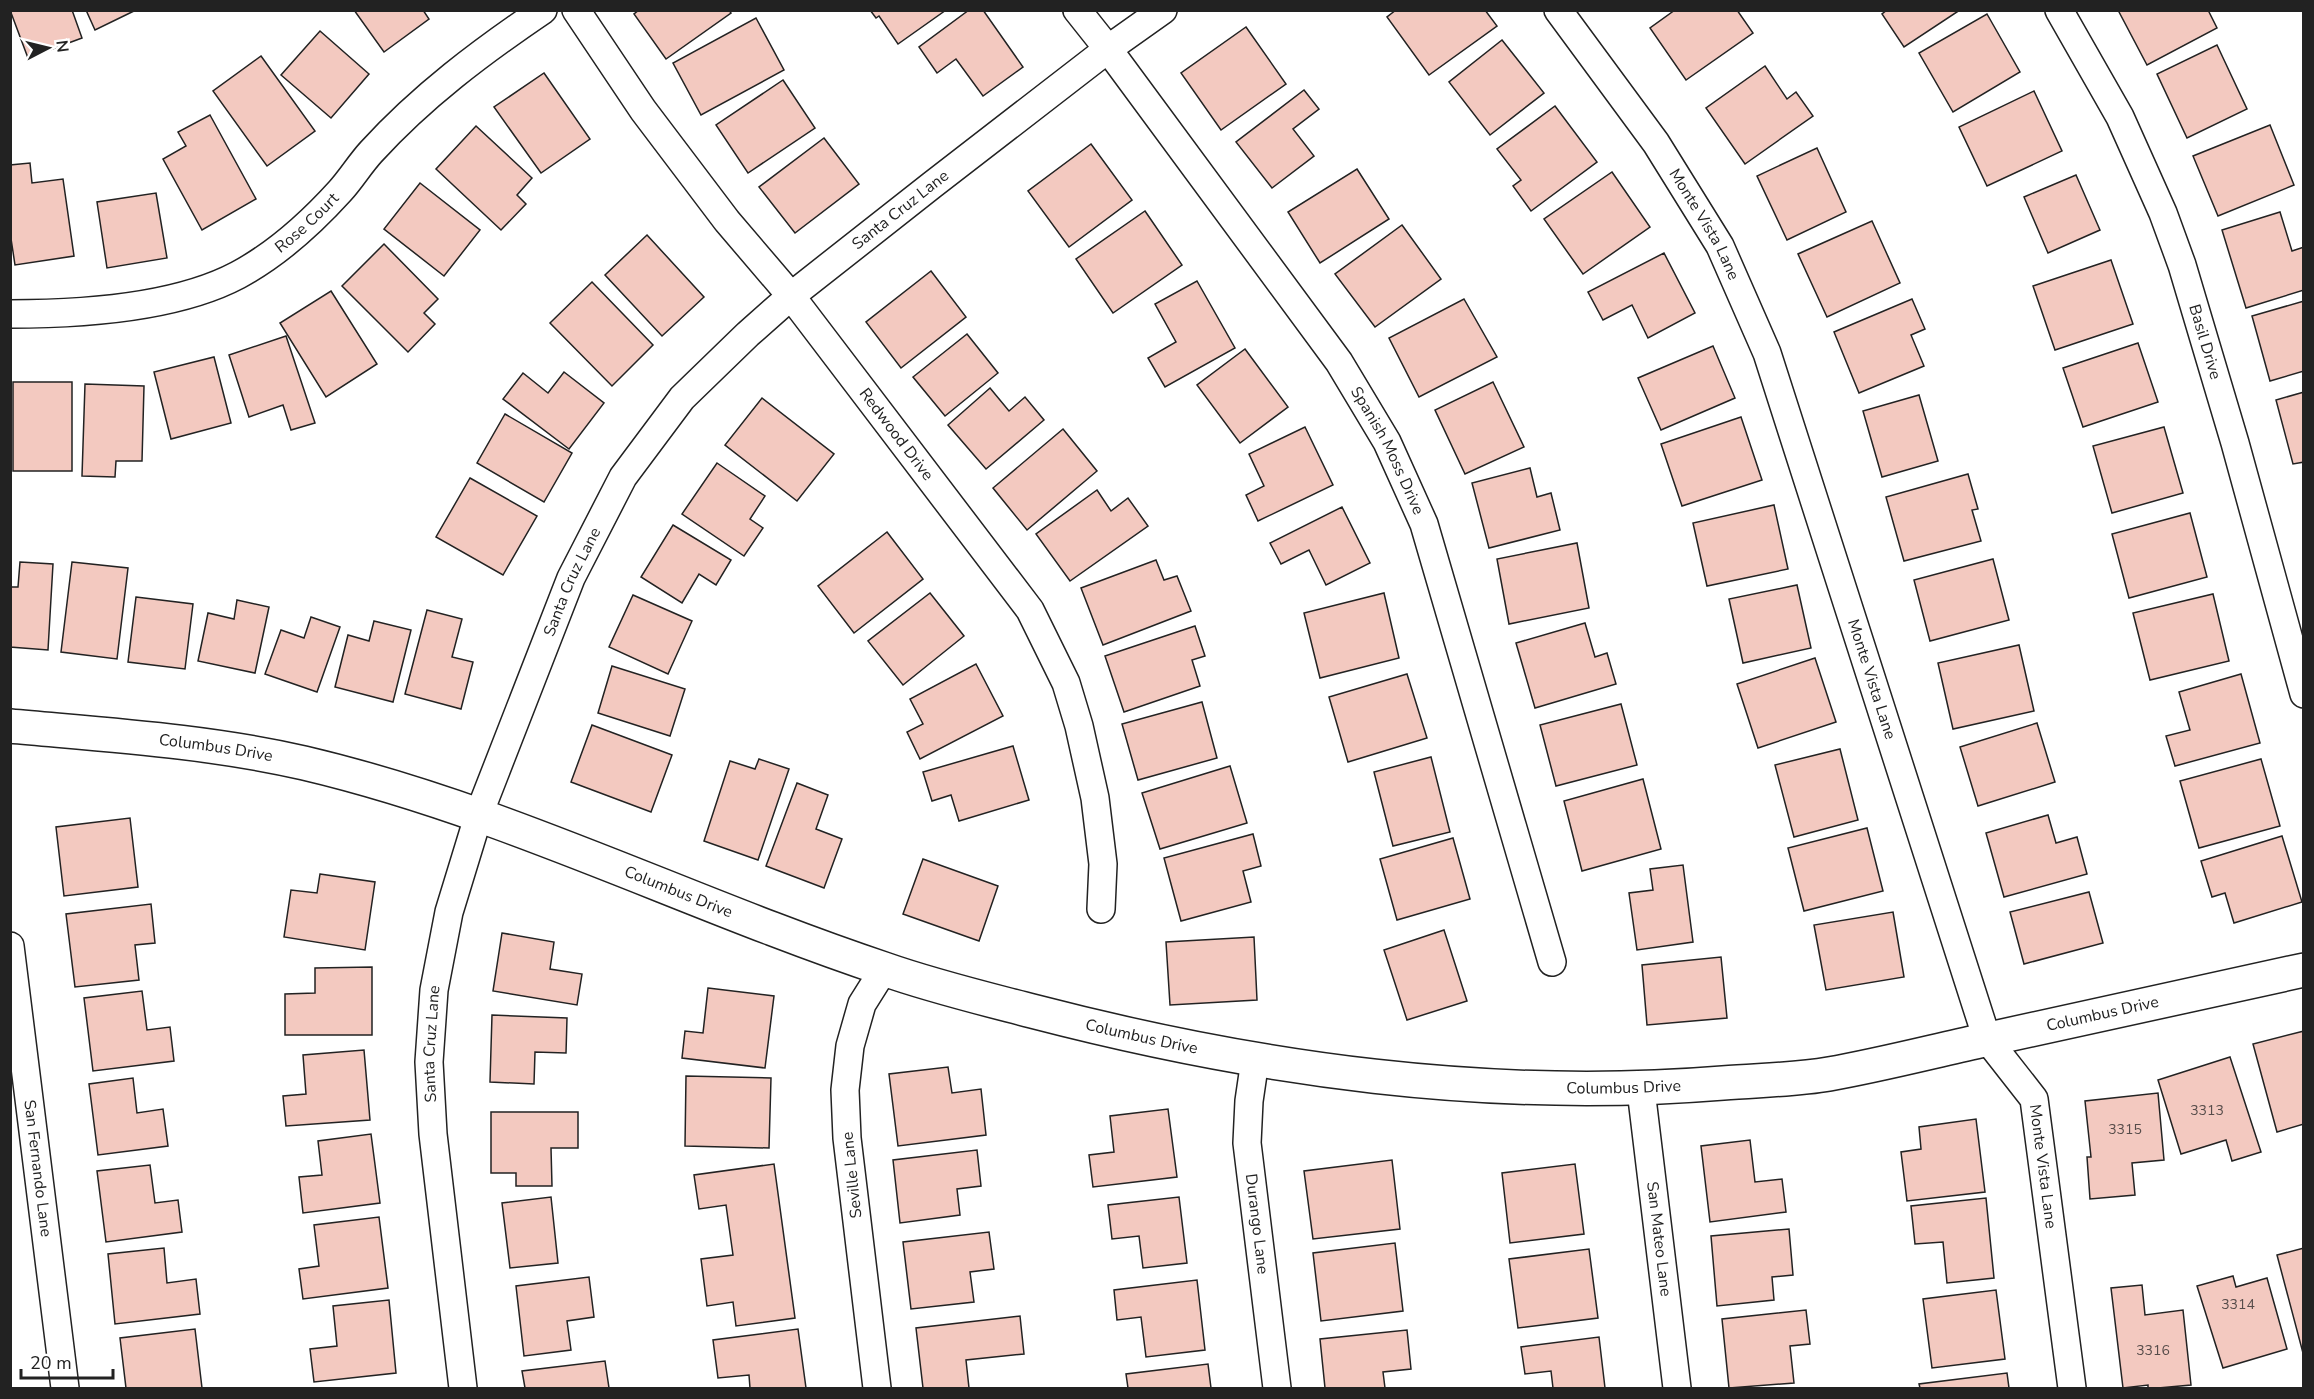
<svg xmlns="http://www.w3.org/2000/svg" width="2314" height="1399" font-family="'Nunito Sans',sans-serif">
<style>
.building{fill:#f3c9c0;stroke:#222;stroke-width:1.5}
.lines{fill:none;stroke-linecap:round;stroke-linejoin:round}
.street-casing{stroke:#222;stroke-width:30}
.secondary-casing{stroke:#222;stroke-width:36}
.street{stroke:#fff;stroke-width:27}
.secondary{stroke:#fff;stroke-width:33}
.labels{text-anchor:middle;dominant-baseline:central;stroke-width:4.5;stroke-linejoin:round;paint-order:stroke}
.number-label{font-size:14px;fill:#564c4a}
.street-label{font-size:16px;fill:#222;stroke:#fff}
</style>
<rect width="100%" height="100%" fill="#fff"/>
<g class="building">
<path d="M10 10H72L82 38 28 58Z"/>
<path d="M86 10H136L95 30Z"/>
<path d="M354 10H423L429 19 384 52Z"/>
<path d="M639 10H729L731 13 666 59 634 14Z"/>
<path d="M870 10H946L898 44 879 16 876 18Z"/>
<path d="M969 10H983L1023 67 983 96 956 59 937 73 919 47Z"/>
<path d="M1396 10H1485L1497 26 1429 75 1387 17Z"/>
<path d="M1675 10H1737L1753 33 1686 80 1650 28Z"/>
<path d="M1887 10H1960L1904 47 1882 14Z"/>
<path d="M2118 10H2208L2217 28 2147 65Z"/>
<path d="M1987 14 2020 72 1953 112 1919 53Z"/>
<path d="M756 18 784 70 701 115 673 63Z"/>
<path d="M1246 27 1286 84 1221 130 1181 73Z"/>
<path d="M320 31 369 74 331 118 281 75Z"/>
<path d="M1502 40 1544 93 1490 135 1449 82Z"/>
<path d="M2217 45 2247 109 2187 138 2157 74Z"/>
<path d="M261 56 315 131 267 166 213 91Z"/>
<path d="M1765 66 1787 99 1796 92 1813 116 1745 164 1706 108Z"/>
<path d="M544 73 590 139 541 173 494 107Z"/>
<path d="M783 80 815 128 748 173 716 125Z"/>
<path d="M1304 90 1319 109 1293 129 1314 156 1272 188 1236 142Z"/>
<path d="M2034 91 2062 151 1987 186 1959 127Z"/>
<path d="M1555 106 1597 162 1531 211 1513 186 1521 180 1497 149Z"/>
<path d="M210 115 256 199 202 230 163 159 186 146 178 132Z"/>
<path d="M2270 125 2294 185 2218 216 2193 156Z"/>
<path d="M476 126 532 178 517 195 526 204 501 230 436 169Z"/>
<path d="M824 138 859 184 795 233 759 187Z"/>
<path d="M1091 144 1132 200 1069 247 1028 191Z"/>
<path d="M1817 148 1846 212 1787 240 1757 176Z"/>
<path d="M30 163 32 183 63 179 74 256 15 265 10 232V165Z"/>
<path d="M1357 169 1389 219 1320 263 1288 212Z"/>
<path d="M1612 172 1650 227 1583 274 1544 219Z"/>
<path d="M2076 175 2100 230 2048 253 2024 197Z"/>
<path d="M420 183 480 230 444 276 384 229Z"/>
<path d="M156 193 167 258 107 268 97 202Z"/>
<path d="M1145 211 1182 265 1113 313 1076 259Z"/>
<path d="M2280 212 2292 251 2304 247V290L2246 308 2222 230Z"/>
<path d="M1872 221 1900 283 1827 317 1798 254Z"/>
<path d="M1402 225 1441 279 1375 327 1335 274Z"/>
<path d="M647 235 704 297 662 336 605 275Z"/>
<path d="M384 244 438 299 424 313 435 324 408 352 342 286Z"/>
<path d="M1664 253 1695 313 1648 338 1632 305 1603 320 1588 292Z"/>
<path d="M2111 260 2133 324 2055 350 2033 286Z"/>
<path d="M931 271 966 317 901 368 866 322Z"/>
<path d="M1197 281 1235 348 1165 387 1148 358 1176 342 1155 304Z"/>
<path d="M592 282 653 345 612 386 550 323Z"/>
<path d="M331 291 377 364 326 397 280 323Z"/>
<path d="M1464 299 1497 357 1419 397 1389 338Z"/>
<path d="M1912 299 1925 329 1911 335 1924 366 1859 393 1834 332Z"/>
<path d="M2304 301V371L2270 381 2252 316Z"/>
<path d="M967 334 998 373 945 416 913 377Z"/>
<path d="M286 336 315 423 291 430 283 405 249 417 229 355Z"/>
<path d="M2138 343 2158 402 2083 427 2063 368Z"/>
<path d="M1713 346 1735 398 1661 430 1638 378Z"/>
<path d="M1245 349 1288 407 1240 443 1197 385Z"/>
<path d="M214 357 231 423 171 439 154 372Z"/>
<path d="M564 372 604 403 569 449 503 399 523 373 548 393Z"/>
<rect x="13" y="382" width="59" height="89"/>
<path d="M1493 382 1524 447 1465 474 1435 410Z"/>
<path d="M85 384 144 386 142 461H116L115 477 82 476Z"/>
<path d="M990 388 1009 411 1025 397 1044 420 986 469 948 425Z"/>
<path d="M2304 392V462L2293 464 2276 400Z"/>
<path d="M1919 395 1938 461 1882 477 1863 411Z"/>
<path d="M762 398 834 454 797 501 725 445Z"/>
<path d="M505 414 572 453 544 502 477 463Z"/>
<path d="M1741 417 1762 480 1682 506 1661 444Z"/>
<path d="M1305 427 1333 485 1258 521 1246 495 1264 486 1249 454Z"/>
<path d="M2164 427 2183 493 2112 513 2093 446Z"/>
<path d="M1063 429 1097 471 1027 530 993 488Z"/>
<path d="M717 463 765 496 750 519 763 528 744 556 682 514Z"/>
<path d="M1530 468 1537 497 1551 493 1560 530 1489 548 1472 483Z"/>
<path d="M1968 474 1978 509 1972 510 1981 541 1904 561 1886 497Z"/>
<path d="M470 478 537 516 503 575 436 537Z"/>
<path d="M1097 490 1111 511 1128 498 1148 526 1070 581 1036 534Z"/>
<path d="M1774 505 1788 569 1707 586 1693 523Z"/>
<path d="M1342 507 1370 563 1326 585 1309 550 1281 564 1270 543Z"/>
<path d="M2190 513 2207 577 2129 598 2112 534Z"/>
<path d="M673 525 731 560 716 585 699 574 682 603 641 577Z"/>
<path d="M887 532 923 579 854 633 818 586Z"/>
<path d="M1577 543 1589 608 1509 624 1497 559Z"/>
<path d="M1993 559 2009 620 1930 641 1914 580Z"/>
<path d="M1156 560 1164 580 1177 576 1191 611 1103 645 1081 588Z"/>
<path d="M20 562 53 564 48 650 10 647V587H18Z"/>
<path d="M72 562 128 568 117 659 61 652Z"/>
<path d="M1797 585 1811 648 1743 663 1729 599Z"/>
<path d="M930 593 964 636 903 685 868 641Z"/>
<path d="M1384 593 1399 658 1320 678 1304 613Z"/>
<path d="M2213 594 2229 661 2150 680 2133 613Z"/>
<path d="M633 595 692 621 668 674 609 647Z"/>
<path d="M136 597 193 604 185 669 128 662Z"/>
<path d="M237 600 269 607 255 673 198 661 208 613 234 619Z"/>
<path d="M427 610 462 619 452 657 473 662 461 709 405 694Z"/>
<path d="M311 617 340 627 317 692 265 674 281 630 304 638Z"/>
<path d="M374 621 411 630 393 702 335 687 348 635 369 641Z"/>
<path d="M1585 623 1595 657 1607 653 1616 684 1535 708 1516 643Z"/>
<path d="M1195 626 1205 656 1192 660 1200 686 1124 712 1105 656Z"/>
<path d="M2019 645 2034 711 1953 729 1938 663Z"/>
<path d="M1815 658 1836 722 1758 748 1737 684Z"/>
<path d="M976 664 1003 716 920 759 907 732 923 724 910 699Z"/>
<path d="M612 666 685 689 670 736 598 713Z"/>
<path d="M1407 674 1427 738 1348 762 1329 697Z"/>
<path d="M2241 674 2260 743 2175 766 2166 736 2190 730 2179 692Z"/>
<path d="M1202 702 1217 758 1138 780 1122 724Z"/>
<path d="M1621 704 1637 765 1556 786 1540 725Z"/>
<path d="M2037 723 2055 782 1978 806 1960 747Z"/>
<path d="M592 725 672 755 651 812 571 782Z"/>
<path d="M1013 746 1029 800 959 821 951 795 932 801 923 772Z"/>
<path d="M1840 749 1858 820 1794 837 1775 765Z"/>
<path d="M1431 757 1450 832 1393 846 1374 772Z"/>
<path d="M759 759 789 769 758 860 704 841 730 761 755 769Z"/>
<path d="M2261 759 2280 826 2199 848 2180 781Z"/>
<path d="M1230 766 1247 823 1160 849 1142 793Z"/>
<path d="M1643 779 1661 849 1582 871 1564 801Z"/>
<path d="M797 783 828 795 816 829 842 839 824 888 766 866Z"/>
<path d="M2048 815 2056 843 2077 837 2087 874 2004 897 1986 833Z"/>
<path d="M130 818 138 887 64 896 56 827Z"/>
<path d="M1867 828 1883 891 1804 911 1788 848Z"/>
<path d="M1253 834 1261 866 1243 871 1251 902 1181 921 1164 858Z"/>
<path d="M2282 836 2302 902 2234 923 2225 893 2212 897 2201 861Z"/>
<path d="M1453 838 1470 899 1397 920 1380 859Z"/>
<path d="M923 859 998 886 979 941 903 914Z"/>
<path d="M1683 865 1693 942 1637 950 1629 893 1653 890 1650 869Z"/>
<path d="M320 874 375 882 365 950 284 937 291 890 317 893Z"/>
<path d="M2089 892 2103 943 2024 964 2010 912Z"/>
<path d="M151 904 155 943 135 945 139 980 75 987 66 914Z"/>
<path d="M1893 912 1904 977 1826 990 1814 925Z"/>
<path d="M1444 930 1467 1001 1407 1020 1384 950Z"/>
<path d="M502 933 554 942 550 969 582 974 577 1005 493 991Z"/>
<path d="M1254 937 1257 1000 1170 1005 1166 942Z"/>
<path d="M1721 957 1727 1018 1647 1025 1642 965Z"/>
<path d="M372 967V1035H285V994L315 993V968Z"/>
<path d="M708 988 774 996 765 1068 682 1058 685 1031 703 1033Z"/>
<path d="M142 991 147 1030 170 1027 174 1061 93 1071 84 998Z"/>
<path d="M492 1015 567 1018 566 1053 535 1052 534 1084 490 1082Z"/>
<path d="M2304 1031V1124L2277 1132 2253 1044Z"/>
<path d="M364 1050 370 1120 286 1126 283 1096 306 1094 303 1055Z"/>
<path d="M2230 1057 2261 1152 2232 1161 2226 1140 2181 1154 2158 1080Z"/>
<path d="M948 1067 952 1093 981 1089 986 1135 898 1146 889 1074Z"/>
<path d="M686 1076 771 1078 769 1148 685 1146Z"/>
<path d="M133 1078 137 1113 163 1109 168 1146 98 1155 89 1084Z"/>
<path d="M2158 1093 2164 1160 2132 1163 2135 1195 2090 1199 2087 1157H2091L2085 1101Z"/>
<path d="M1168 1109 1177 1177 1093 1187 1089 1155 1114 1152 1110 1116Z"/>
<path d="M491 1112H578V1148H551L552 1186H516V1173H491Z"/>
<path d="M1976 1119 1985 1192 1907 1201 1901 1152 1921 1149 1919 1127Z"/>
<path d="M371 1134 380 1203 303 1213 299 1177 322 1175 318 1141Z"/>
<path d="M1750 1140 1755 1182 1782 1179 1786 1212 1710 1222 1701 1146Z"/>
<path d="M977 1150 981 1186 957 1189 960 1215 900 1223 893 1160Z"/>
<path d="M1392 1160 1400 1229 1313 1239 1304 1171Z"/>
<path d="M774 1164 795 1318 736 1326 733 1302 707 1306 701 1259 733 1255 726 1205 699 1209 694 1175Z"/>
<path d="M1575 1164 1584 1234 1510 1243 1502 1173Z"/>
<path d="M150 1165 155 1203 178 1200 182 1232 106 1242 97 1171Z"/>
<path d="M551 1197 558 1263 510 1268 502 1203Z"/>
<path d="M1179 1197 1187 1263 1143 1268 1139 1236 1112 1239 1108 1205Z"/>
<path d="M1986 1198 1994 1278 1947 1283 1943 1242 1915 1244 1911 1206Z"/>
<path d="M379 1217 388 1288 303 1299 299 1269 319 1266 314 1225Z"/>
<path d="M1789 1229 1793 1275 1772 1277 1774 1300 1717 1306 1711 1236Z"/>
<path d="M989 1232 994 1269 970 1272 974 1302 911 1309 903 1242Z"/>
<path d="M1395 1243 1403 1311 1321 1321 1313 1253Z"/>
<path d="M164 1248 167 1283 196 1279 200 1314 115 1324 108 1254Z"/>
<path d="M2304 1248V1353H2303L2277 1255Z"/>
<path d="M1589 1249 1598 1318 1518 1328 1509 1259Z"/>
<path d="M2233 1276 2236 1287 2267 1278 2287 1349 2223 1368 2197 1286Z"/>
<path d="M589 1277 594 1317 567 1321 571 1350 524 1356 516 1286Z"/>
<path d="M1197 1280 1205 1350 1146 1357 1141 1317 1117 1320 1114 1290Z"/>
<path d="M2142 1285 2145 1315 2183 1310 2191 1385 2158 1388H2148V1385L2123 1388 2111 1288Z"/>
<path d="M1996 1290 2005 1359 1932 1368 1923 1299Z"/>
<path d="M389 1300 396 1373 314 1382 310 1349 337 1346 333 1306Z"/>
<path d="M1806 1310 1810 1344 1790 1346 1794 1383 1729 1388 1722 1319Z"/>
<path d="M1020 1316 1024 1354 966 1360 969 1388H923L916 1328Z"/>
<path d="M195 1329 202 1388H126L120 1338Z"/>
<path d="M798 1329 806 1388H750L749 1375 718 1378 713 1340Z"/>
<path d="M1407 1330 1411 1369 1383 1372 1385 1388H1325L1320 1339Z"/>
<path d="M1599 1337 1605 1388H1553L1551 1371 1525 1374 1521 1347Z"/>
<path d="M605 1361 609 1388H525L522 1371Z"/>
<path d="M1208 1364 1211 1388H1128L1126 1374Z"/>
<path d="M2007 1373 2009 1388H1920L1919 1384Z"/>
</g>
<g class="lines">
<g class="street-casing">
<g id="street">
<path id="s1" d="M576 10 643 110 727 221 791 296 1030 610 1066 683 1079 726 1095 798 1103 864 1101 909"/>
<path id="s2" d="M1077 10 1108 49 1339 362 1387 442 1424 524 1552 962"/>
<path id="s3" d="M1558 10 1656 143 1720 246 1767 353 1987 1039 2034 1099 2072 1388"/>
<path id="s4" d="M2059 10 2120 117 2163 213 2182 265 2235 443 2304 694"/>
<path id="s5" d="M10 314C80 314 176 308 238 275 275 255 311 223 340 191 351 179 360 164 371 152 422 96 481 52 543 10"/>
<path id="s6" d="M10 946 65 1388"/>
<path id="s7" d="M1255 1060 1249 1101 1247 1143 1277 1388"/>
<path id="s8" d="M1641 1090 1677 1388"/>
<path id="s9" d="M463 1388 433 1134 429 1062 434 990 449 912 479 814 571 578 623 477 682 398 748 334 791 296 932 185 1108 49 1163 10"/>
<path d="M877 1388 847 1138 845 1090 850 1046 862 1004 884 969"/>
</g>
</g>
<g class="secondary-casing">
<g id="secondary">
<path id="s10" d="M10 726C108 735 208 741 304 763 504 810 689 904 884 969 932 986 982 998 1032 1011 1259 1070 1489 1102 1723 1083 1758 1080 1795 1080 1829 1074 1880 1065 1930 1052 1980 1041 2088 1017 2196 993 2304 970"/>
</g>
</g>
<use href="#street" class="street"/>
<use href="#secondary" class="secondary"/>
</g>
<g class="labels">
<g class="number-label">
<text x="2207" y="1110">3313</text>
<text x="2125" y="1129">3315</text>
<text x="2238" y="1304">3314</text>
<text x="2153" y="1350">3316</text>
</g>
<g class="street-label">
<text stroke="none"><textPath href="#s9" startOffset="1336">Santa Cruz Lane</textPath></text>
<text stroke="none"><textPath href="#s5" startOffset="320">Rose Court</textPath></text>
<text stroke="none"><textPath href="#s3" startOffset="260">Monte Vista Lane</textPath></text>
<text stroke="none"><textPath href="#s4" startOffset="364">Basil Drive</textPath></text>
<text stroke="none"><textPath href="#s1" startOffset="532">Redwood Drive</textPath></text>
<text stroke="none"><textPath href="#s2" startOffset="540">Spanish Moss Drive</textPath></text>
<text stroke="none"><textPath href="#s9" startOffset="832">Santa Cruz Lane</textPath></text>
<text stroke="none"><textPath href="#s3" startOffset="746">Monte Vista Lane</textPath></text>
<text stroke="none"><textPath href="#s10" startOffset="207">Columbus Drive</textPath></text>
<text stroke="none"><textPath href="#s10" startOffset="693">Columbus Drive</textPath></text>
<text stroke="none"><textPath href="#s10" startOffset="2151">Columbus Drive</textPath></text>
<text stroke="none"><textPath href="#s10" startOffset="1179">Columbus Drive</textPath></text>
<text stroke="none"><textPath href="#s9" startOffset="346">Santa Cruz Lane</textPath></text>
<text stroke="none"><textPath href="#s10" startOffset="1665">Columbus Drive</textPath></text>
<text stroke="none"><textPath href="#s6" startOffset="224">San Fernando Lane</textPath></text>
<text stroke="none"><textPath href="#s3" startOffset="1268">Monte Vista Lane</textPath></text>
<text transform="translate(852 1175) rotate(-96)">Seville Lane</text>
<text stroke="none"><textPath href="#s7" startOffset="165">Durango Lane</textPath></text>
<text stroke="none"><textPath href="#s8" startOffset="150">San Mateo Lane</textPath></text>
</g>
</g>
<rect width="2314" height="1399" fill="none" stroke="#222222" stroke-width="24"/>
<g transform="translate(48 48) rotate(83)" stroke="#ffffff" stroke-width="4.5" paint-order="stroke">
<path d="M0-4.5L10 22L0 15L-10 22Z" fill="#222222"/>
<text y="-9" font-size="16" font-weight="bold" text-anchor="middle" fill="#222222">N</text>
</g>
<path d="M21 1369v9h92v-9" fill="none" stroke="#222222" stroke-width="3"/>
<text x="30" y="1369" font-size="18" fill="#222222" stroke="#ffffff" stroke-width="4.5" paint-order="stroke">20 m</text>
</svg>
